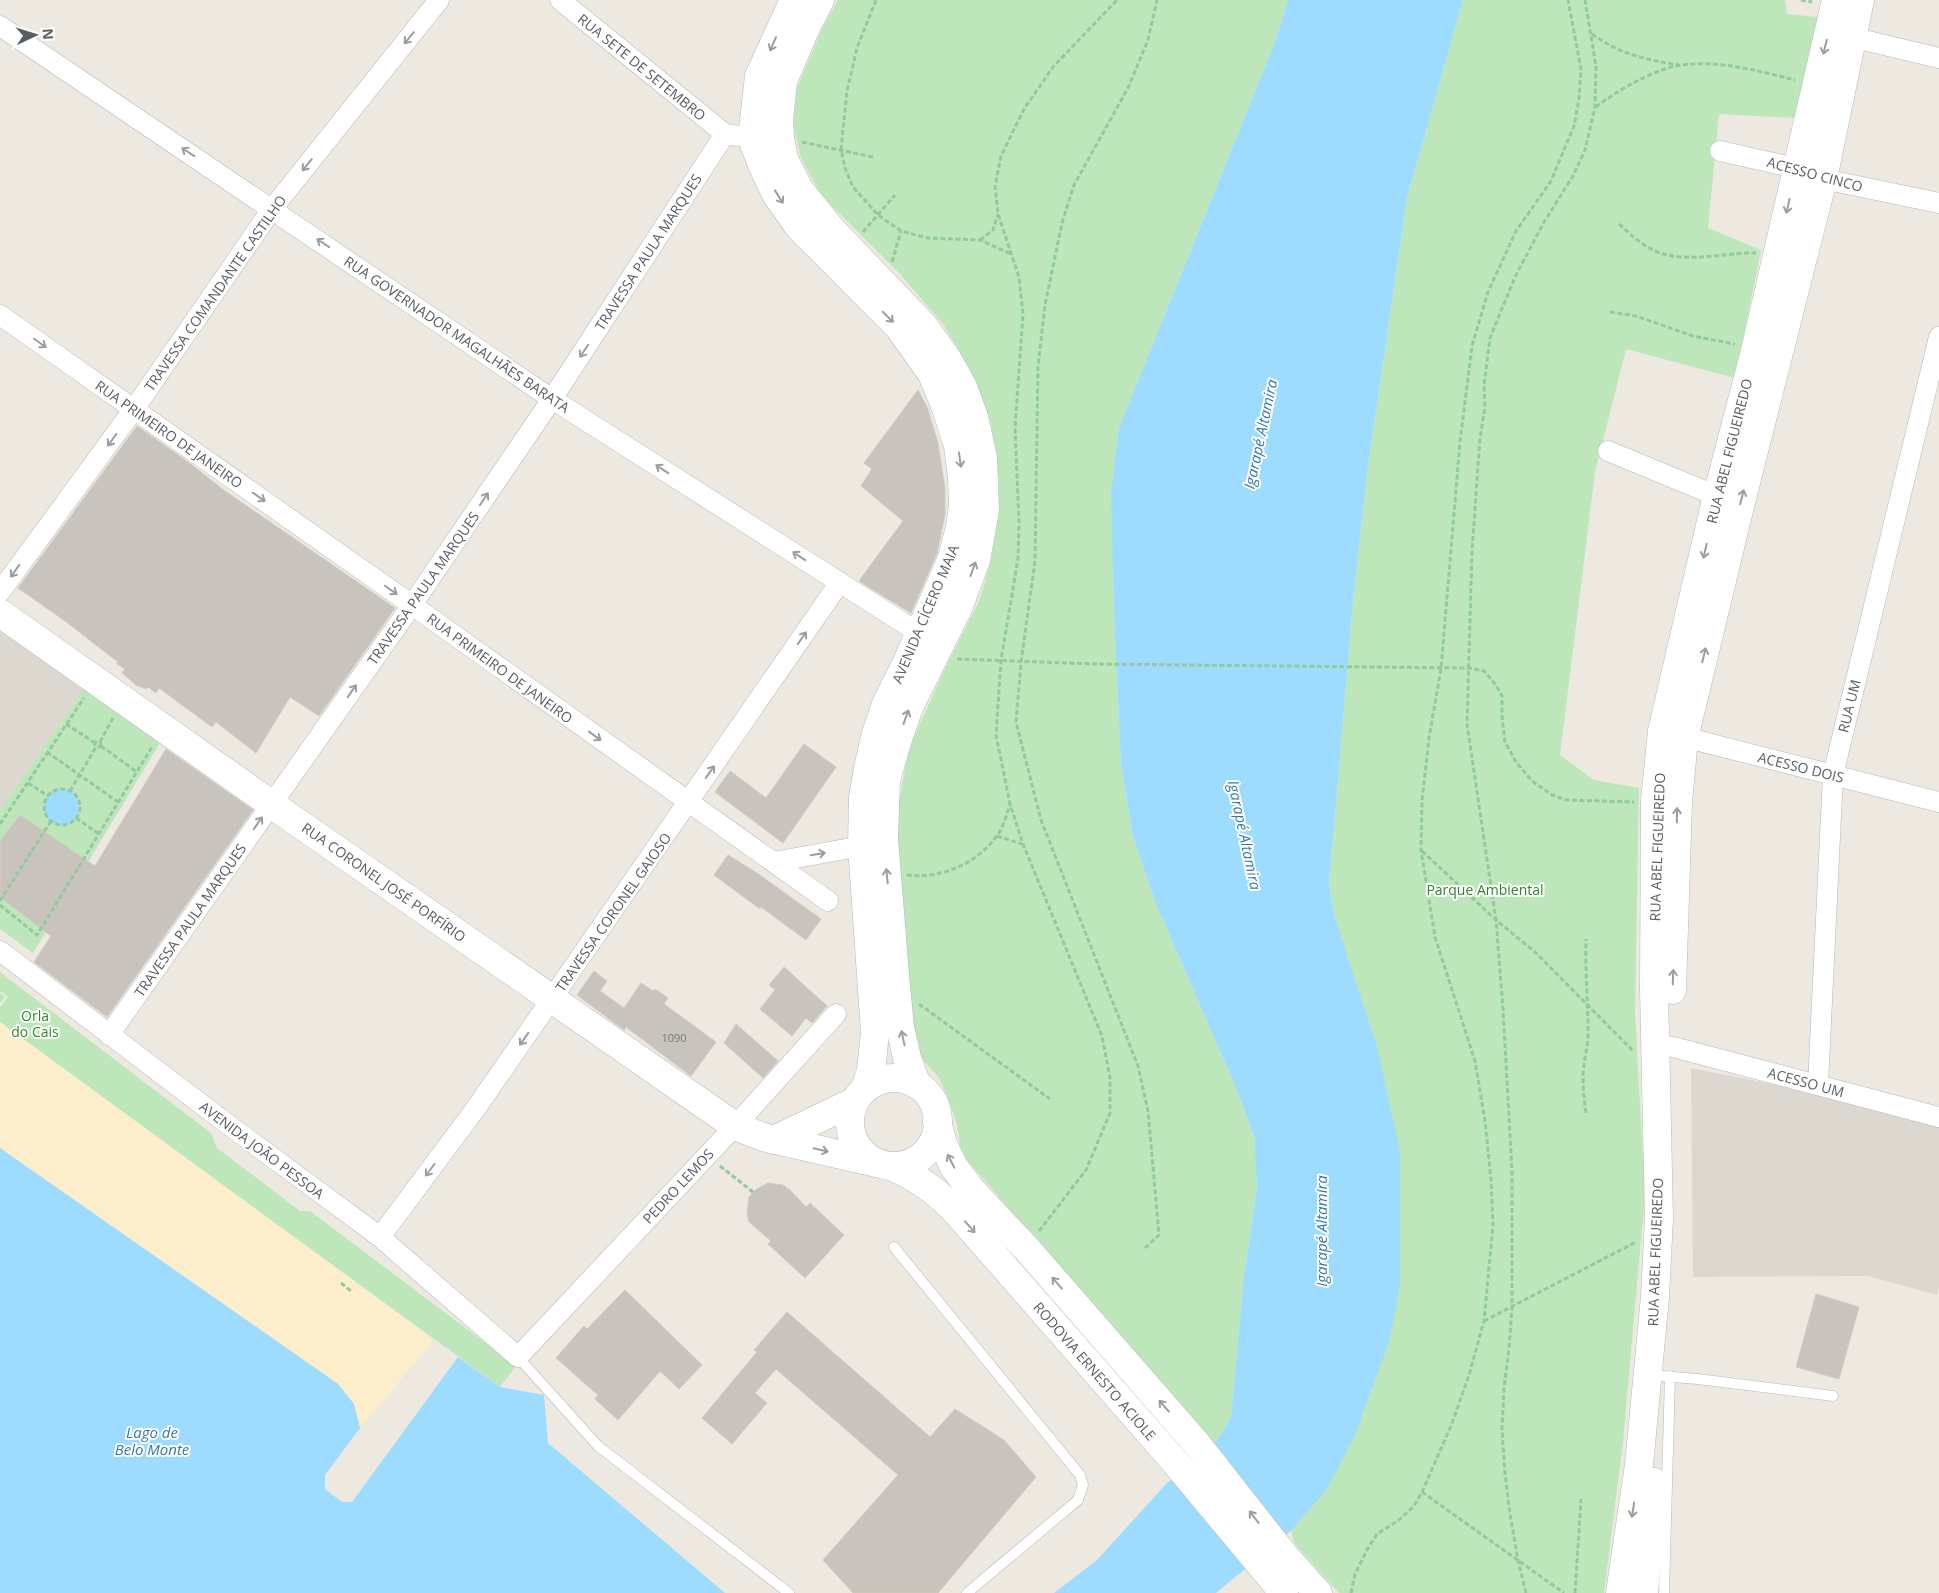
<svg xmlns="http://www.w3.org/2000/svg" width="1939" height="1593" font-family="'Open Sans',sans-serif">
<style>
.education{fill:#ddd8cf}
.green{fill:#bde7ba}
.sand{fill:#fdeecb}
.water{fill:#9edcff}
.building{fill:#c8c4bd;stroke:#d2cabe}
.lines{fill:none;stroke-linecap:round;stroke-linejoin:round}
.lane-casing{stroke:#b3b7bc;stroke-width:11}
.street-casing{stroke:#b3b7bc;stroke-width:21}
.secondary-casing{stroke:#b4b9be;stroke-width:29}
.path{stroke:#93c99e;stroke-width:3;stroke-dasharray:5 2.5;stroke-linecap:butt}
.lane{stroke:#fff;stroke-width:10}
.street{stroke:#fff;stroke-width:20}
.secondary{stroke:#fff;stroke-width:28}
.oneway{stroke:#9b9ea1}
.labels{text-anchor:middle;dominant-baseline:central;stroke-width:4;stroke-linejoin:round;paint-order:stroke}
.number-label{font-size:11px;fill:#757879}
.street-label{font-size:14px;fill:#595e62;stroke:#fff}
.park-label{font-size:14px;fill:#2f852e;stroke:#fff}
.water-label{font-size:15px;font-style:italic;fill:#3278af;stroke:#fff}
</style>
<rect width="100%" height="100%" fill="#ede9e0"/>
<g class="education">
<path d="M0 627 84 689 0 810Z"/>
<path d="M1691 1068 1877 1105 1939 1125V1288L1937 1295 1868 1276 1693 1277Z"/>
</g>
<g class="green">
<path d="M838 0H1288L1275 42 1119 428 1112 492 1114 614 1121 765 1132 833 1156 904 1236 1088 1254 1138 1257 1189 1244 1274 1231 1417 1215 1445 1204 1435 961 1153 957 1124 948 1098 939 1078 921 1058 913 1032 898 852V807L909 748 943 673 980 599 991 561 997 522 999 481 991 423 964 359 943 324 900 274 821 195 801 158 793 125 797 88 822 29Z"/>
<path d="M1463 0H1785L1787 14 1818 17 1795 118 1719 114 1708 228 1761 250 1735 378 1626 349 1595 472 1560 755 1594 780 1639 788 1635 1012 1645 1195 1623 1442 1604 1593H1339L1295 1544 1291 1531 1326 1491 1335 918 1329 886 1353 602 1368 466 1407 198Z"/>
<path d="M84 689 160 743 33 953 0 929V810Z"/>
<path d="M0 972 211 1133 217 1148 300 1211H310L516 1366 500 1387 0 1022V1007L8 997 1 991 0 993 5 997 0 1003Z"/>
</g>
<path class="sand" d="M0 1022 434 1340 360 1428 354 1404 338 1384 0 1148Z"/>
<g class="water">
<path d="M1288 0H1463L1407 198 1368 466 1353 602 1329 886 1335 918 1377 1047 1400 1152V1286L1389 1342 1355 1435 1326 1491 1291 1531 1216 1593H1054L1097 1560 1167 1483 1214 1445 1231 1417 1244 1274 1257 1189 1254 1137 1236 1088 1156 904 1132 833 1121 765 1114 614 1111 492 1119 428 1275 42Z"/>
<circle cx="62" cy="807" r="18"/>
<path d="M0 1148 338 1384 354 1404 360 1428 325 1475V1489L342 1502H352L458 1357 500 1387 544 1395 548 1443 725 1593H0Z"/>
</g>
<g class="building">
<path d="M918 390 927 407 938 443 945 489V514L937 553 911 613 859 581 903 521 861 486 872 469 864 463Z"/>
<path d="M137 426 188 462 225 491 395 608 319 716 290 697 256 753 216 722 212 727 159 688 156 693 148 687 146 689 136 685 122 673 125 669 117 664 118 662 65 621 18 588Z"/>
<path d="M804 744 836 767 783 843 715 792 730 771 766 798Z"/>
<path d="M166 749 253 810 107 1017 34 962 51 936 0 897V841L20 815 95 866Z"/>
<path d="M728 855 757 873 821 919 806 940 761 907 760 909 714 875Z"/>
<path d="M784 967 827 1006 812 1023 806 1018 792 1036 760 1009 775 990 769 985Z"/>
<path d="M594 971 607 981 600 991 624 1008 641 983 653 991 655 989 668 998 664 1004 716 1042 691 1076 626 1027 624 1030 577 995Z"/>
<path d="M736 1024 778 1061 763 1078 724 1043Z"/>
<path d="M768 1183 783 1185 790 1190 806 1207 810 1203 844 1235 805 1278 768 1244 771 1241 749 1222 747 1214 749 1197 755 1190Z"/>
<path d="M625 1290 702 1365 679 1389 660 1371 618 1420 595 1399 598 1395 556 1358 584 1326 587 1329Z"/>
<path d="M1816 1294 1859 1307 1839 1379 1796 1367Z"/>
<path d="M787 1312 930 1437 955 1409 1004 1440 1036 1477 938 1593H853L823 1560 898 1475 776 1369 755 1393 767 1403 732 1444 702 1418 757 1352 754 1350Z"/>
</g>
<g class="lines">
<g class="lane-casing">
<g id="lane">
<path d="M894 1247 1080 1475 1083 1485 1078 1500 967 1593"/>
<path d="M518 1357 598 1446 789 1593"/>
<path d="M1648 1375 1698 1379 1833 1396"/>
<path d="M1664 1593 1670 1376"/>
</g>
</g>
<g class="street-casing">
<g id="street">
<path d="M560 0 725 134 738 136"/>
<path d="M0 26 552 399 919 633"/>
<path d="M1851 37 1939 58"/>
<path d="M1720 151 1796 168 1823 179 1939 203"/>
<path d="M0 315 412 605 828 901"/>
<path d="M1608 451 1717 496"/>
<path d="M0 592 134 409 272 209 439 0"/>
<path d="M1672 734 1939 802"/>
<path d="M774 862 862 846"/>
<path d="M0 951 230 1126 380 1237 518 1357 735 1126 836 1014"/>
<path d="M109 1035 412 605 552 399 725 134"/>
<path d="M1656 1044 1673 1047 1939 1117"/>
<path d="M1818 1084 1833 775 1939 337"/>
<path d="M380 1237 474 1111 840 582"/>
</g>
</g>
<g class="secondary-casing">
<g id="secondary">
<path d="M794 0 759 76 752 139 763 167 777 196 799 227 898 326 932 374 946 408 958 446 962 478 963 506 960 527 952 558 907 662 886 704 875 737 868 768 863 798 862 846 875 1032 871 1071 865 1089"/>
<path d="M820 0 806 27 783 81 779 120 780 138 784 159 799 189 832 230 923 325 948 360 963 387 974 417 983 458 985 510 976 560 959 606 909 707 898 739 886 780 884 839 896 987 900 1027 907 1058 917 1085"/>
<path d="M0 613 271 804 735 1126 763 1137 877 1163"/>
<path d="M1672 990 1678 802 1684 738 1739 510 1823 179 1860 0"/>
<circle cx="894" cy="1122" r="44"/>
<path d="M937 1121 943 1144 954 1167 972 1191 1026 1248 1196 1443 1284 1555 1318 1593"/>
<path d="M774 1140 855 1101"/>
<path d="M891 1166C917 1178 931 1187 952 1207L1175 1462 1284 1593"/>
<path d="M1620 1593 1639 1465 1655 1297 1659 1218 1654 989 1655 801 1662 731 1717 496 1755 351 1836 0"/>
<path d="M1644 1593 1654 1482"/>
</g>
</g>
<g class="path">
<path d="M876 0 857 48 847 91 841 149 845 168 853 187 878 215 901 231 928 238 980 240 1011 254"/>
<path d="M1801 0 1812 2"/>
<path d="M1592 34C1619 54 1647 60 1679 65"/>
<path d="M1596 107C1616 91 1656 68 1682 65 1720 60 1759 71 1795 80"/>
<path d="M802 142 873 157"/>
<path d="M1619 224C1628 232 1636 240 1646 246 1678 267 1721 252 1756 253"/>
<path d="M863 232 895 195"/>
<path d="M980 240 993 230 998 214"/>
<path d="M892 262 901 231"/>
<path d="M1610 312 1636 316 1693 336 1735 344"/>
<path d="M957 659 1097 664 1469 668 1484 671 1496 685 1502 696V716L1505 742 1516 762 1532 781 1552 795 1566 800 1634 802"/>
<path d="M66 724 95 743"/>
<circle cx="98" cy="744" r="3"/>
<path d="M100 742 113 718"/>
<path d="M101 746 137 772"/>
<path d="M47 752 118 802"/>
<path d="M28 783 48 796"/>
<circle cx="62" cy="807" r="18"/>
<path d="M70 791 96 747"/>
<path d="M76 818 99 834"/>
<path d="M0 824 84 698"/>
<path d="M997 836 1022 844"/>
<path d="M1422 851 1496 920 1535 952 1633 1051"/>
<path d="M907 875C941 879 976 864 996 837 1003 829 1006 815 1010 805"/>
<path d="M0 901 51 821"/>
<path d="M0 905 37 935 152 747"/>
<path d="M919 1004 1050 1099"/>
<path d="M1586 1113C1584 1100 1583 1088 1583 1075 1584 1060 1588 1047 1588 1032 1588 1001 1585 970 1586 939"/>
<path d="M720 1166 753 1192"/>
<path d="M1039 1231 1086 1170 1110 1113V1078L1102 1036 1023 844 1010 804 996 735 1001 660 1018 559 1019 523 1015 428 1023 314 1019 277 998 214 995 186 1001 156 1024 109 1053 67 1117 0"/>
<path d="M1145 1248 1159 1235 1148 1111 1138 1066 1041 820 1016 722 1021 663 1035 561 1038 366 1045 305 1062 223 1074 185 1128 88 1148 40 1157 0"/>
<path d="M341 1283 351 1291"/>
<path d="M1484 1321 1636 1242"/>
<path d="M1422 1492 1564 1593"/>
<path d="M1351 1593 1355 1574 1368 1548 1377 1534 1399 1520 1414 1506 1422 1492 1451 1426 1469 1375 1484 1321 1493 1225 1491 1180 1485 1121 1475 1061 1435 937 1421 850 1422 801 1429 738 1441 669 1460 442 1472 346 1488 292 1516 231 1551 181 1574 126 1579 99 1581 69 1568 0"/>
<path d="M1526 1593 1518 1560 1510 1514 1505 1473 1502 1429 1504 1388 1509 1349 1512 1307V1171L1503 1009 1496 920 1467 724 1472 551 1480 438 1485 408 1484 385 1490 338 1515 277 1544 222 1573 176 1585 150 1595 107 1596 66 1585 0"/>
<path d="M1575 1593 1581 1499"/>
</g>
<use href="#lane" class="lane"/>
<use href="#street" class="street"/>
<use href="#secondary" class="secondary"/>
</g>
<defs><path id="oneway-shaft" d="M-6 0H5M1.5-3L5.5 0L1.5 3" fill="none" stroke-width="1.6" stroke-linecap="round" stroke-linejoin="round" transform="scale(1.25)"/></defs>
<g class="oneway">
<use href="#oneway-shaft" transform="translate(409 38) rotate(129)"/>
<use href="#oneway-shaft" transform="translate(773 44) rotate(114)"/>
<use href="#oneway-shaft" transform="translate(1825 47) rotate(104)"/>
<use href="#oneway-shaft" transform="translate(188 152) rotate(-146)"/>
<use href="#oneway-shaft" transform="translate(307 165) rotate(129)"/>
<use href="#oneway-shaft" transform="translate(779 197) rotate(58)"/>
<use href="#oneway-shaft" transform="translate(1788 206) rotate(102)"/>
<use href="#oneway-shaft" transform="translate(323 243) rotate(-146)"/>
<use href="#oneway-shaft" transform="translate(888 317) rotate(45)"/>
<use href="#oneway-shaft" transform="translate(40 343) rotate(35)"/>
<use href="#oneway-shaft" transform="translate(584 351) rotate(123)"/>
<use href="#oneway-shaft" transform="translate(112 440) rotate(126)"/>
<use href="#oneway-shaft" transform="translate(960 460) rotate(82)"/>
<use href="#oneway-shaft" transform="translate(662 469) rotate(-147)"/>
<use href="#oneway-shaft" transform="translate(259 497) rotate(35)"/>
<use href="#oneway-shaft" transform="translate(1742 497) rotate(-76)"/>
<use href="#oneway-shaft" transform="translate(484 499) rotate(-56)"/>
<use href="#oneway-shaft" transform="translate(1705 551) rotate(103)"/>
<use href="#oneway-shaft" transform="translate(799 556) rotate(-147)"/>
<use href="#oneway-shaft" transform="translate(973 569) rotate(-70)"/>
<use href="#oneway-shaft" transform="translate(15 571) rotate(126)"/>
<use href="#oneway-shaft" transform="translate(391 590) rotate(35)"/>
<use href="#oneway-shaft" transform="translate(802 638) rotate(-55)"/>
<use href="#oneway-shaft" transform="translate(1704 655) rotate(-76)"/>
<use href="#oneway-shaft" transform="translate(352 691) rotate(-55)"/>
<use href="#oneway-shaft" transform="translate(906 717) rotate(-70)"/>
<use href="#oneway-shaft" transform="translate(595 736) rotate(36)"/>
<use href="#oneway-shaft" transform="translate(710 772) rotate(-55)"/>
<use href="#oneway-shaft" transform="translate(1677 815) rotate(-89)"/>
<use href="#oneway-shaft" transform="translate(258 823) rotate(-55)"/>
<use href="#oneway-shaft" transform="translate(818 854) rotate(-10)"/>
<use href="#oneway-shaft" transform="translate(887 876) rotate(-96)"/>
<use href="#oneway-shaft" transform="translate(1673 977) rotate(-88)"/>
<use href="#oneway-shaft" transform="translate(903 1038) rotate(-102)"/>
<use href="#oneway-shaft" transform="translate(524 1039) rotate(125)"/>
<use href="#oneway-shaft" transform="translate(821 1150) rotate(13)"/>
<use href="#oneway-shaft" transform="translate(951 1161) rotate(-117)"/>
<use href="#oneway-shaft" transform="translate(430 1170) rotate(127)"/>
<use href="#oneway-shaft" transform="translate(970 1227) rotate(49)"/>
<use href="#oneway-shaft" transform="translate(1057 1283) rotate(-131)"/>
<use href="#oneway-shaft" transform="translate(1164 1406) rotate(-131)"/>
<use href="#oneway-shaft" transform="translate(1633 1510) rotate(99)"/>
<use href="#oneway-shaft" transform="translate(1254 1517) rotate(-128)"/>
</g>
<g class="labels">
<g class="number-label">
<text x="674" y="1037">1090</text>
</g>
<g class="street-label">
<text transform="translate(642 67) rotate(39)">RUA SETE DE SETEMBRO</text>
<text transform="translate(1815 174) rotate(15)">ACESSO CINCO</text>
<text transform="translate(648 252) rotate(-57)">TRAVESSA PAULA MARQUES</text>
<text transform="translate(215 293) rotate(-55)">TRAVESSA COMANDANTE CASTILHO</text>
<text transform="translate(457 334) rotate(34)">RUA GOVERNADOR MAGALHÃES BARATA</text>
<text transform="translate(169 434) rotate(35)">RUA PRIMEIRO DE JANEIRO</text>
<text transform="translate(1729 451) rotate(-76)">RUA ABEL FIGUEIREDO</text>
<text transform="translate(423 588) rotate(-55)">TRAVESSA PAULA MARQUES</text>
<text transform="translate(925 614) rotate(-67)">AVENIDA CÍCERO MAIA</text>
<text transform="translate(500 668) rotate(36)">RUA PRIMEIRO DE JANEIRO</text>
<text transform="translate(1849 706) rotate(-76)">RUA UM</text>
<text transform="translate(1801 767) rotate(14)">ACESSO DOIS</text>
<text transform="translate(1657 847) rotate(-88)">RUA ABEL FIGUEIREDO</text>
<text transform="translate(384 882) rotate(35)">RUA CORONEL JOSÉ PORFÍRIO</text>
<text transform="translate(613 912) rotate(-55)">TRAVESSA CORONEL GAIOSO</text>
<text transform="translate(190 920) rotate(-55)">TRAVESSA PAULA MARQUES</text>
<text transform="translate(1806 1082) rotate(15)">ACESSO UM</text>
<text transform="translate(262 1150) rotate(37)">AVENIDA JOÃO PESSOA</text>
<text transform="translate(678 1186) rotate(-47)">PEDRO LEMOS</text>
<text transform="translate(1655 1252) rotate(-88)">RUA ABEL FIGUEIREDO</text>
<text transform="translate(1095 1371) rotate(49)">RODOVIA ERNESTO ACIOLE</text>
</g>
<g class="park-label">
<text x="1485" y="889">Parque Ambiental</text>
<text x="35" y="1015">Orla<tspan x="35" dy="16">do Cais</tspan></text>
</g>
<g class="water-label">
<text transform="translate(1260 434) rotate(-78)">Igarapé Altamira</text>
<text transform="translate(1245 835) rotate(78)">Igarapé Altamira</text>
<text transform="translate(1321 1231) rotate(-90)">Igarapé Altamira</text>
<text x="152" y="1432">Lago de<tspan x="152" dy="17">Belo Monte</tspan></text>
</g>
</g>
<g transform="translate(35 35) rotate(86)" stroke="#ffffff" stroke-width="4" paint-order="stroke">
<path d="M0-4L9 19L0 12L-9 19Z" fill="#595e62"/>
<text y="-8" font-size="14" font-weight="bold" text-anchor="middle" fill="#595e62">N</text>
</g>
</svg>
